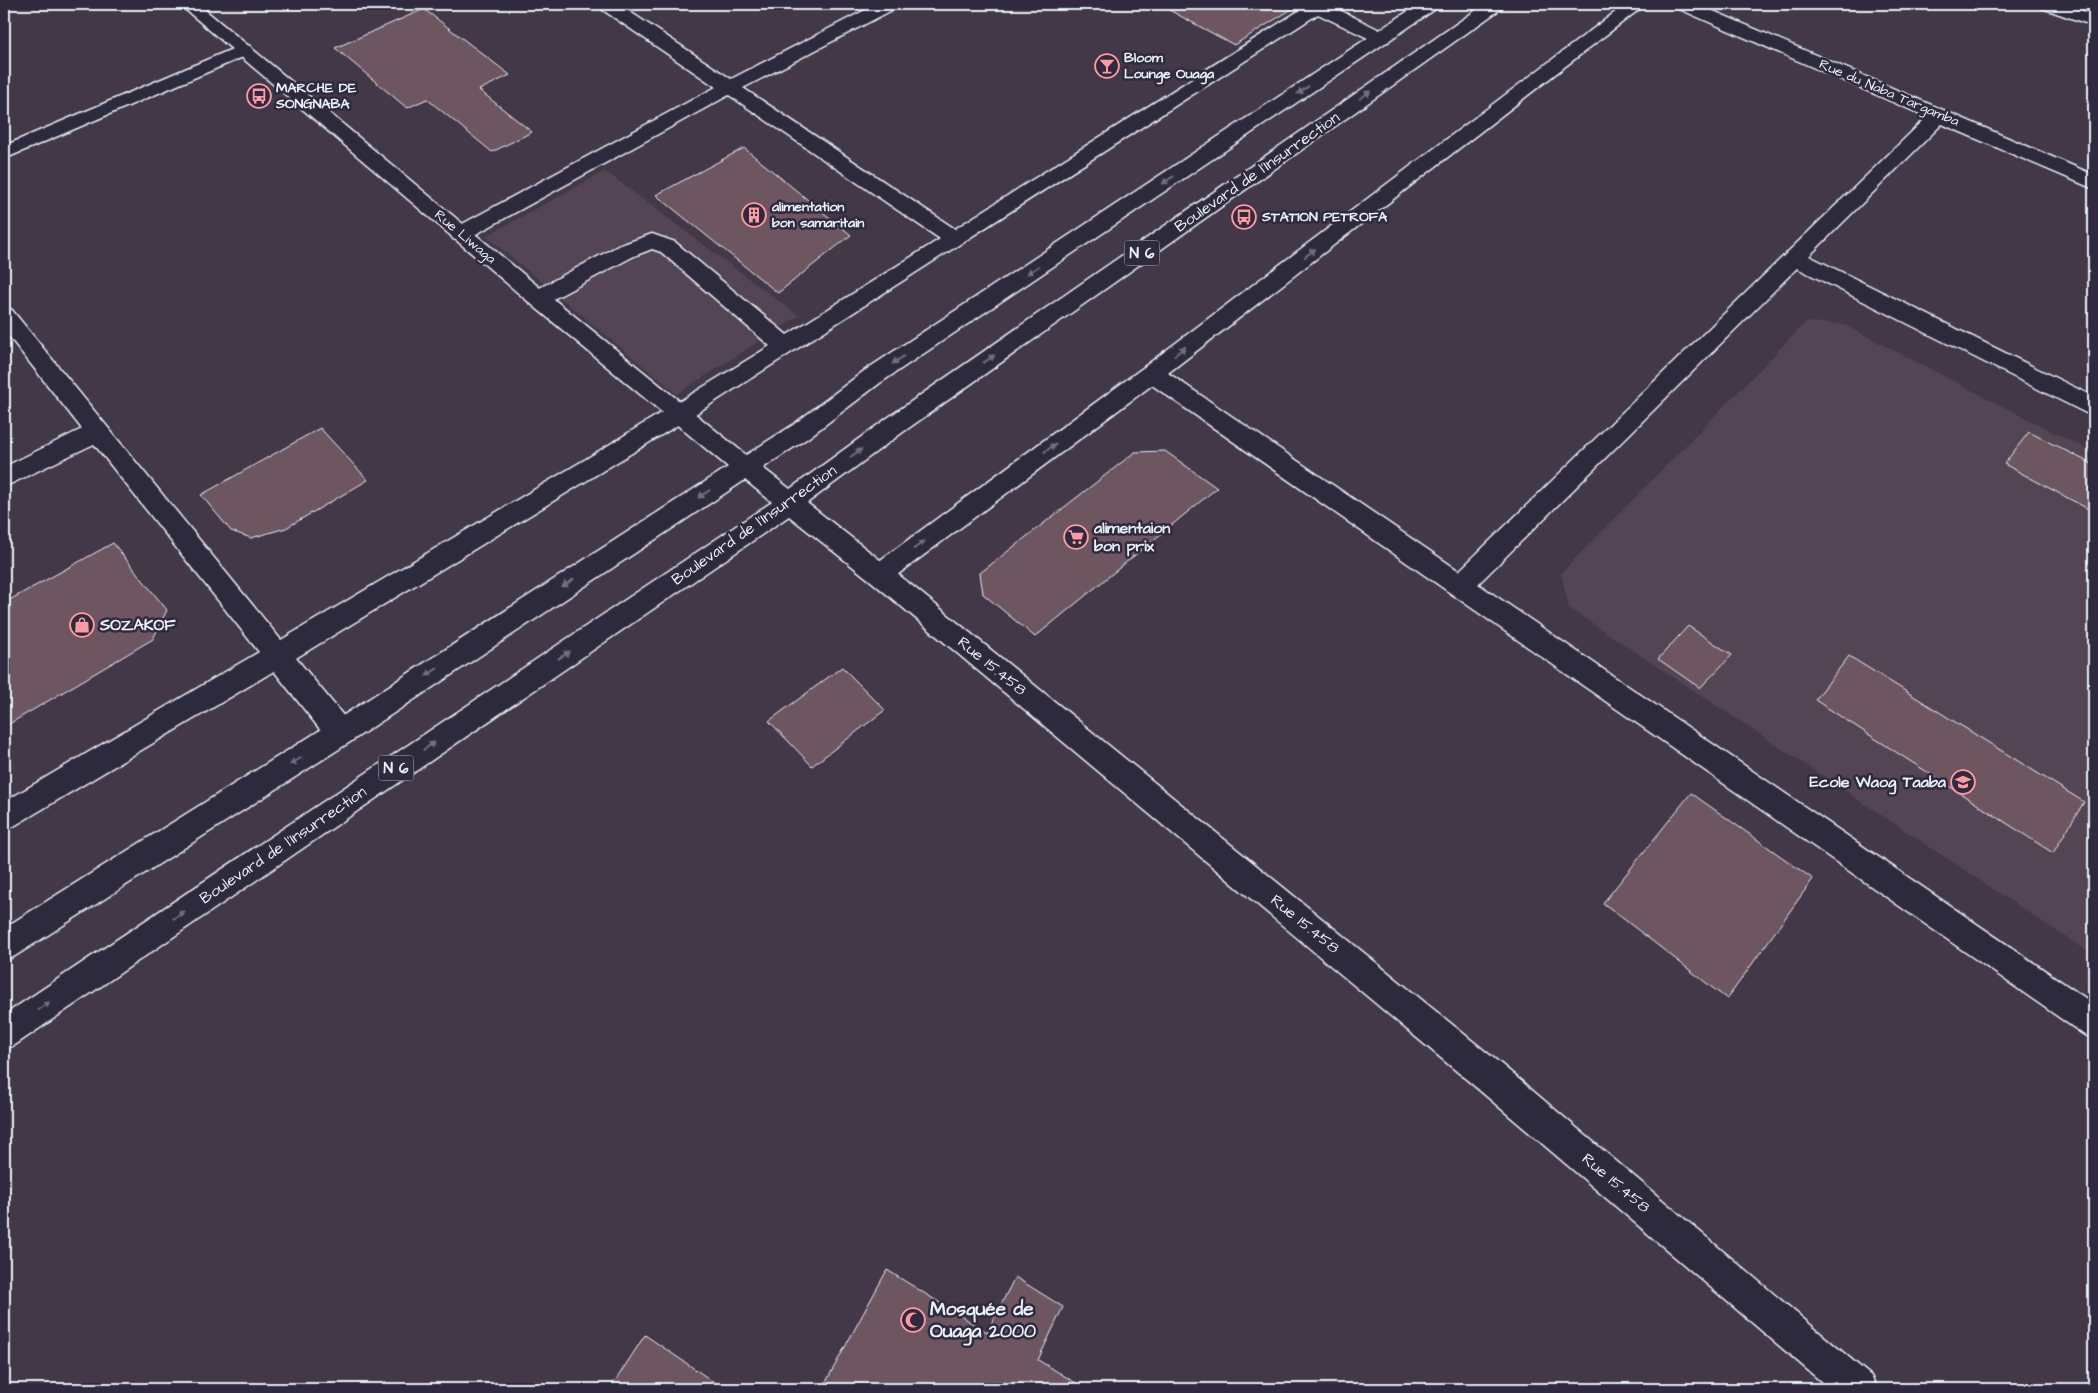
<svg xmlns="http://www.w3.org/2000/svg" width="2098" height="1393" font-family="'Architects Daughter',sans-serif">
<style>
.built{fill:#524552}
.building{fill:#6e5760;stroke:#e8f1f8}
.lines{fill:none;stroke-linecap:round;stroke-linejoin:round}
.minor-casing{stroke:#e8f1f8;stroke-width:3}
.major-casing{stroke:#e8f1f8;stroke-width:3}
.minor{fill:#2f2a3d;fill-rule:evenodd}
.major{fill:#2f2a3d;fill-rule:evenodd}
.oneway{fill:#70707e}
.labels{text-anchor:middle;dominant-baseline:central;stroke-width:5;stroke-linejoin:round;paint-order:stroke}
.far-poi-label{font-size:14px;font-weight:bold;fill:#e8f1f8;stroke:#2f2a3d;text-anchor:start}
.far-street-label{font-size:14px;fill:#e8f1f8;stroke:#2f2a3d}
.shield{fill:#2f2a3d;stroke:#b0b5c0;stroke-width:1}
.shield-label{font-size:15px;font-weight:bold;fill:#e8f1f8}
.street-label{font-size:16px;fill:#e8f1f8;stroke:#2f2a3d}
.poi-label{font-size:16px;font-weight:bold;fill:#e8f1f8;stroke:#2f2a3d;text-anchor:start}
.near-poi-label{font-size:19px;font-weight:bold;fill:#e8f1f8;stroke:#2f2a3d;text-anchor:start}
</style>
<rect width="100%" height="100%" fill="#423848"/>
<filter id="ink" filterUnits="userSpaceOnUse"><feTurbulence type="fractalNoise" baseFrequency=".02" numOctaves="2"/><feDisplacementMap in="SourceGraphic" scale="10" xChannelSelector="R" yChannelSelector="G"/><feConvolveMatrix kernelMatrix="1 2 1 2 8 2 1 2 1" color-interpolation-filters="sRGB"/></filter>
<g filter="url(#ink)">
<g class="built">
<path d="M605 171 799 316 677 394 486 236Z"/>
<path d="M1806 322 1843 324 2094 453V956L1569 608 1561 573Z"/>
</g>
<g class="building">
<path d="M1158 4H1300L1234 45Z"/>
<path d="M424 9 510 75 479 90 532 132 492 152 427 99 407 108 335 48Z"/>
<path d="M744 148 851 235 778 293 656 195Z"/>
<path d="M320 428 368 480 286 528 251 538 231 531 201 495Z"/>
<path d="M2029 432 2094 465V512L2004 464Z"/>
<path d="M1165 451 1217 488 1035 637 983 594 980 573 1135 452Z"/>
<path d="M113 543 167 610 153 639 4 727V603Z"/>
<path d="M1688 626 1732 655 1700 688 1658 659Z"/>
<path d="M1849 656 2084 802 2053 853 1815 700Z"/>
<path d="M842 667 885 710 812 766 769 721Z"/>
<path d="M1691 793 1813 879 1727 999 1603 903Z"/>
<path d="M887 1270 987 1332 1015 1277 1063 1307 1038 1360 1086 1389H822Z"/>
<path d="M645 1335 724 1389H610Z"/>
</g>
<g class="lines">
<g class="minor-casing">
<g id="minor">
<path d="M597 4H618L731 79 877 4H899L896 8 743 88 955 229 1305 7 1303 4H1330L1329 5 1388 34 1391 38 1388 42 1382 43 1376 42 1318 14 686 420 296 658 350 724 354 733 350 742 340 745 330 742 274 671 14 826 4 830V802L259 652 94 444 4 487V467L82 429 4 330V307L12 310 281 640 586 459 770 346 661 252 652 249 634 256 546 303 538 305 530 303 527 298 530 293 618 246 652 234 675 242 787 335 940 239 729 95 467 239 460 241 453 239 450 234 453 229 716 87 600 8Z"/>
<path d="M1626 4H1646L1168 373 1459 571 1927 117 1677 8 1674 4H1697L2094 175V189L1942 124 1809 256 2094 397V415L2086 413 1797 268 1478 584 2094 1004V1039L2083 1034 1152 385 889 581 880 584 871 581 867 574 871 567 1144 367Z"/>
<path d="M2039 4H2064L2094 15V26L2042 8Z"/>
<path d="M244 44 250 46 253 50 250 54 4 159V146Z"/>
</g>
</g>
<g class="major-casing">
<path id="major" d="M179 4H198L546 293 746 455 793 425 864 371 1419 4H1440L1437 8 880 383 809 437 763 468 790 489 886 419 1485 4H1505L1502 8 903 432 807 503 889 567 1502 1065 1871 1376 1877 1389H1830L1478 1089 871 581 789 516 15 1045 4 1050V1015L772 502 745 480 350 742 15 956 4 960V928L330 724 728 467 530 303Z"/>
</g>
<use href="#minor" class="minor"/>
<use href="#major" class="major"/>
</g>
<defs><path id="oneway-solid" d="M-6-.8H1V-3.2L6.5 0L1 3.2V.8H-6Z" transform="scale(1.25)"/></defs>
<g class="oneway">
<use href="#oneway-solid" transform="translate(1303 90) rotate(146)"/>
<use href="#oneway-solid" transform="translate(1365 95) rotate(-35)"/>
<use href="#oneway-solid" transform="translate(1168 180) rotate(146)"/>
<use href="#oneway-solid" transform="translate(1310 253) rotate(-37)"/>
<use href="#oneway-solid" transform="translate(1033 270) rotate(146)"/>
<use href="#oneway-solid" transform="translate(1180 351) rotate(-37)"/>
<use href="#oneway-solid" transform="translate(989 359) rotate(-34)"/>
<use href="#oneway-solid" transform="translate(898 360) rotate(147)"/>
<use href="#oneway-solid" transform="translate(1050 448) rotate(-36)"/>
<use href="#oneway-solid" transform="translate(856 453) rotate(-35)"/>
<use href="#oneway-solid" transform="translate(704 494) rotate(147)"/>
<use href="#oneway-solid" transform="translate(919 545) rotate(-36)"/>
<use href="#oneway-solid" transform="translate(568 583) rotate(147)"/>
<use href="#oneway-solid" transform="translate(564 655) rotate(-34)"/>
<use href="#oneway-solid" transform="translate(432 672) rotate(147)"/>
<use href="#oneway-solid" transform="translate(429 746) rotate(-34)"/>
<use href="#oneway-solid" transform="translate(296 761) rotate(148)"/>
<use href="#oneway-solid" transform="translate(179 915) rotate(-34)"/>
<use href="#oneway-solid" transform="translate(44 1006) rotate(-34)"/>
</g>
</g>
<defs>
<g id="bar-ring" transform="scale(1.25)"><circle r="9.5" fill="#2f2a3d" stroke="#ff9aa2" stroke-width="1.5"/><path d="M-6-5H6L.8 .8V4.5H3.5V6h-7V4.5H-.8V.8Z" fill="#ff9aa2"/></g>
<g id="bus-ring" transform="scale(1.25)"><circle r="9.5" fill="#2f2a3d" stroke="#ff9aa2" stroke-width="1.5"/><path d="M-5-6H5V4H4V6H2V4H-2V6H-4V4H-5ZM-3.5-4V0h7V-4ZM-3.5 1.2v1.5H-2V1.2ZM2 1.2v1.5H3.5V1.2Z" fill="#ff9aa2"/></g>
<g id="building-ring" transform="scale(1.25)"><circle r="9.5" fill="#2f2a3d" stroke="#ff9aa2" stroke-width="1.5"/><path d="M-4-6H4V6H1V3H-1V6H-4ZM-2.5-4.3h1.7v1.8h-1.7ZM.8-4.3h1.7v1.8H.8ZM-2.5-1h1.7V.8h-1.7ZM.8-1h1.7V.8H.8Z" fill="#ff9aa2"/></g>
<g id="supermarket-ring" transform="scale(1.25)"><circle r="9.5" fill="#2f2a3d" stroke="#ff9aa2" stroke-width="1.5"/><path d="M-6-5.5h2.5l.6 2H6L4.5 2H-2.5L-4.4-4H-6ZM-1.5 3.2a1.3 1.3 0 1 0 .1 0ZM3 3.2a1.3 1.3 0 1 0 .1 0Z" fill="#ff9aa2"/></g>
<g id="shop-ring" transform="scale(1.25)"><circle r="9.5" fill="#2f2a3d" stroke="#ff9aa2" stroke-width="1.5"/><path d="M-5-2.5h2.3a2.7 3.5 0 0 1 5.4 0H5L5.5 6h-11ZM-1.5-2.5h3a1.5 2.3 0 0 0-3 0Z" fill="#ff9aa2"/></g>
<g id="school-ring" transform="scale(1.25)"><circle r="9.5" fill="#2f2a3d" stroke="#ff9aa2" stroke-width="1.5"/><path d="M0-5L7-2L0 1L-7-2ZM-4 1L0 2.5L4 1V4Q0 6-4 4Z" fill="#ff9aa2"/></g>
<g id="mosque-ring" transform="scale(1.25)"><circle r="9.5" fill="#2f2a3d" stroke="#ff9aa2" stroke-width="1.5"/><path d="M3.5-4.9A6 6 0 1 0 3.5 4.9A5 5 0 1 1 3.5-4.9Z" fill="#ff9aa2"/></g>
</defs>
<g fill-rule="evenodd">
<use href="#bar-ring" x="1107" y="66"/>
<use href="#bus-ring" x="259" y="96"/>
<use href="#building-ring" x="754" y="215"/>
<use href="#bus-ring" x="1244" y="217"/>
<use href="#supermarket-ring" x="1076" y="537"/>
<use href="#shop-ring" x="82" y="625"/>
<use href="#school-ring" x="1963" y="782"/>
<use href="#mosque-ring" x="913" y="1320"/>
</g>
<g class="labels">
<g class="far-poi-label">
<text x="1124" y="58">Bloom<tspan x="1124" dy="16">Lounge Ouaga</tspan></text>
<text x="276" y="88">MARCHE DE<tspan x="276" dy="16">SONGNABA</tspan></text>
<text x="772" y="207">alimentation<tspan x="772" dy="16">bon samaritain</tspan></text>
<text x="1262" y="217">STATION PETROFA</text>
</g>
<g class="far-street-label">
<text transform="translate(1889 93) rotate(23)">Rue du Naba Targamba</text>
<text transform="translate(465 237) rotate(40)">Rue Liwaga</text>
</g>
<g class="shield">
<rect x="1124.5" y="240.5" width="35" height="25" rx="4"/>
<rect x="378.5" y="755.5" width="35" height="25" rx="4"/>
</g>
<g class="shield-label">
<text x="1142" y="253">N 6</text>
<text x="396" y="768">N 6</text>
</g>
<g class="street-label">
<text transform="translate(1257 172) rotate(-35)">Boulevard de l'Insurrection</text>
<text transform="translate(754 525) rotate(-35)">Boulevard de l'Insurrection</text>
<text transform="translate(992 666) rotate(39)">Rue 15.458</text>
<text transform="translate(283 845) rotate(-34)">Boulevard de l'Insurrection</text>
<text transform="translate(1305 924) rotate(39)">Rue 15.458</text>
<text transform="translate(1616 1183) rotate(40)">Rue 15.458</text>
</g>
<g class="poi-label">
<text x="1094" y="528">alimentaion<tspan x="1094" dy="18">bon prix</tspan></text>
<text x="100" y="625">SOZAKOF</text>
<text x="1946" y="782" text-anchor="end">Ecole Waog Taaba</text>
</g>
<g class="near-poi-label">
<text x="930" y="1309">Mosquée de<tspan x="930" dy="22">Ouaga 2000</tspan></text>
</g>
</g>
<rect width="2098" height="1393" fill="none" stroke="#2f2a3d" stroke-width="20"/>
<rect x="10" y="10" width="2078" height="1373" fill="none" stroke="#e8f1f8" stroke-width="2" filter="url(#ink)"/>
</svg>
